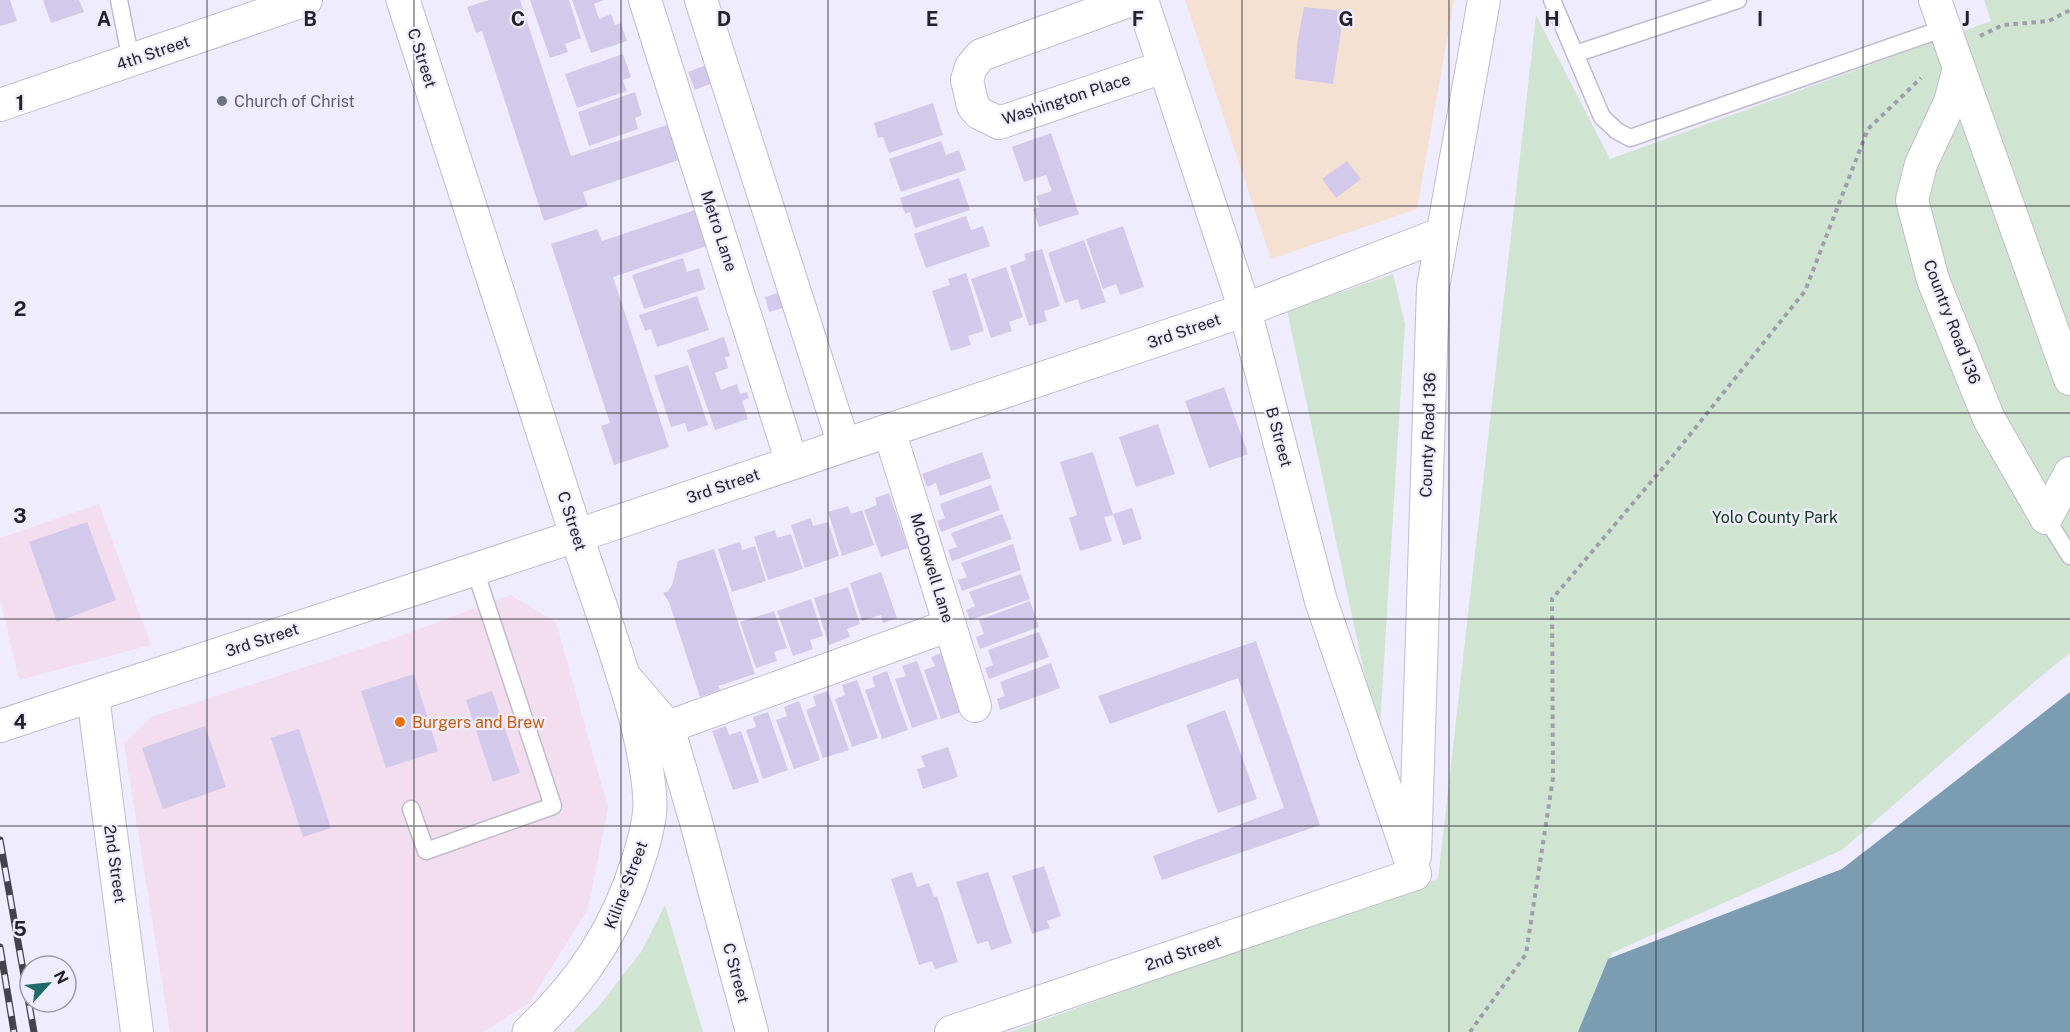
<svg xmlns="http://www.w3.org/2000/svg" width="2070" height="1032" font-family="'Public Sans',sans-serif">
<style>
.commercial{fill:#f2deee}
.industrial{fill:#f4e1d1}
.green{fill:#d0e5d1}
.water{fill:#7c9db1}
.building{fill:#d2c9eb}
.lines{fill:none;stroke-linecap:round;stroke-linejoin:round}
.service-casing{stroke:#c0bcce;stroke-width:19}
.minor-casing{stroke:#c0bcce;stroke-width:34}
.tertiary-casing{stroke:#c0bcce;stroke-width:35}
.secondary-casing{stroke:#c0bcce;stroke-width:35}
.path{stroke:#a19dac;stroke-width:4;stroke-dasharray:4.5 4.5;stroke-linecap:butt}
.service{stroke:#fff;stroke-width:16}
.minor{stroke:#fff;stroke-width:32}
.tertiary{stroke:#fff;stroke-width:33}
.secondary{stroke:#fff;stroke-width:33}
.rail-casing{stroke:#44424b;stroke-width:7}
.rail{stroke:#f0ecff;stroke-width:4.5;stroke-dasharray:14;stroke-linecap:butt}
.grid{fill:none;stroke:#242229;stroke-width:1.5;stroke-opacity:0.55}
.worship-dot{fill:#6b7280;stroke:#f0ecff;stroke-width:2}
.food-dot{fill:#e8710a;stroke:#f0ecff;stroke-width:2}
.labels{text-anchor:middle;dominant-baseline:central;stroke-width:4.5;stroke-linejoin:round;paint-order:stroke}
.street-label{font-size:16px;fill:#242229;stroke:#f0ecff}
.worship-label{font-size:16px;fill:#5b616d;stroke:#f0ecff;text-anchor:start}
.park-label{font-size:16px;fill:#103915;stroke:#f0ecff}
.food-label{font-size:16px;fill:#c56008;stroke:#f0ecff;text-anchor:start}
.grid-label{font-size:20px;text-anchor:middle;font-weight:bold;fill:#242229;stroke:#f0ecff;stroke-width:4.5;stroke-linejoin:round;paint-order:stroke}
</style>
<rect width="100%" height="100%" fill="#f0ecff"/>
<g class="commercial">
<path d="M99 504 151 645 19 680 0 598V538Z"/>
<path d="M510 595 556 622 608 808 588 909 529 1003 484 1032H170L124 744 151 717 395 638Z"/>
</g>
<path class="industrial" d="M1185 0H1454L1417 209 1271 259Z"/>
<g class="green">
<path d="M1984 0H2070V653L2039 678 1842 850 1612 953 1580 1032H1010L1438 879 1536 15 1610 159 1991 21Z"/>
<path d="M1393 274 1405 324 1379 742 1287 311Z"/>
<path d="M665 905 703 1032H573L599 1006 641 952Z"/>
</g>
<path class="water" d="M2070 692V1032H1578L1608 959 1842 869Z"/>
<g class="building">
<path d="M0 0H10L17 21 0 26Z"/>
<path d="M43 0H79L84 12 51 23Z"/>
<path d="M489 0H520L571 156 667 125 679 160 583 192 588 206 544 221 482 31 476 33 467 7Z"/>
<path d="M530 0H569L581 38 565 44 568 52 550 58Z"/>
<path d="M572 0H604L594 4 599 19 611 14 615 25 621 23 627 41 591 53Z"/>
<path d="M1304 7 1344 11 1333 84 1295 79 1297 45Z"/>
<path d="M623 54 631 77 623 80 627 91 577 108 565 74Z"/>
<path d="M706 65 712 83 695 90 688 72Z"/>
<path d="M635 92 642 115 635 118 638 129 589 146 578 112Z"/>
<path d="M933 103 943 135 889 153 883 137 878 138 874 123Z"/>
<path d="M1051 133 1079 214 1039 227 1033 209 1040 207 1036 196 1052 191 1046 175 1024 182 1012 147Z"/>
<path d="M941 141 946 155 959 150 966 170 901 192 889 159Z"/>
<path d="M1347 161 1361 179 1336 198 1322 179Z"/>
<path d="M959 178 970 210 915 228 910 212 905 214 900 198Z"/>
<path d="M695 210 707 246 613 277 669 447 614 465 601 426 610 423 551 244 597 229 602 241Z"/>
<path d="M966 216 971 230 983 226 990 246 926 268 914 234Z"/>
<path d="M1123 226 1144 287 1120 295 1116 284 1103 289 1086 239Z"/>
<path d="M1084 240 1106 302 1081 310 1078 299 1065 303 1048 253Z"/>
<path d="M1042 249 1060 306 1044 311 1047 321 1029 326 1010 266 1026 260 1024 254Z"/>
<path d="M683 258 687 272 699 268 705 289 644 309 632 275Z"/>
<path d="M1006 267 1023 317 1009 322 1012 331 991 338 971 279Z"/>
<path d="M966 273 984 331 968 336 971 345 951 351 932 291 950 285 948 279Z"/>
<path d="M781 292 786 307 769 312 765 297Z"/>
<path d="M697 296 709 330 657 347 651 329 645 331 639 315Z"/>
<path d="M724 337 730 356 725 357 728 368 715 373 721 390 737 384 740 394 747 392 749 398 742 401 748 419 715 430 687 350Z"/>
<path d="M688 365 708 425 688 432 685 423 671 427 654 376Z"/>
<path d="M1224 387 1248 454 1209 468 1185 401Z"/>
<path d="M1158 424 1175 474 1136 487 1119 437Z"/>
<path d="M982 452 991 478 940 496 936 483 927 487 922 474Z"/>
<path d="M1093 452 1113 515 1104 517 1112 541 1080 551 1069 518 1077 515 1060 462Z"/>
<path d="M991 485 1000 510 941 532 937 521 945 518 940 504Z"/>
<path d="M889 493 908 548 881 557 864 510 877 505 875 498Z"/>
<path d="M848 506 851 514 862 510 874 545 842 556 828 512Z"/>
<path d="M1132 508 1142 539 1123 545 1113 514Z"/>
<path d="M1002 514 1012 539 952 561 948 550 957 547 951 533Z"/>
<path d="M811 518 813 526 828 522 839 556 805 568 791 525Z"/>
<path d="M87 522 116 600 57 622 29 542Z"/>
<path d="M775 530 777 538 791 534 803 569 768 580 754 537Z"/>
<path d="M740 542 742 550 755 546 766 581 732 592 718 549Z"/>
<path d="M1013 544 1021 570 962 591 958 580 967 577 961 563Z"/>
<path d="M714 549 755 674 718 686 720 690 700 697 669 602 663 593 668 591 672 585 678 561Z"/>
<path d="M881 572 897 618 883 623 881 615 862 621 850 583Z"/>
<path d="M1021 574 1030 599 970 620 966 610 975 606 969 592Z"/>
<path d="M848 587 860 624 847 629 850 637 829 645 814 598Z"/>
<path d="M811 599 823 636 810 640 813 649 793 656 777 611Z"/>
<path d="M1030 601 1039 627 980 649 976 637 984 634 979 620Z"/>
<path d="M774 611 787 648 774 652 777 661 756 668 740 622Z"/>
<path d="M1039 632 1049 657 989 679 985 668 993 665 988 650Z"/>
<path d="M1256 641 1320 825 1162 880 1153 856 1284 808 1238 678 1110 724 1098 696Z"/>
<path d="M946 651 967 710 941 719 924 670 935 666 931 657Z"/>
<path d="M917 661 938 719 912 728 895 679 906 676 902 666Z"/>
<path d="M1051 663 1060 688 1000 710 997 699 1005 696 1000 682Z"/>
<path d="M887 671 908 730 882 739 865 690 875 687 872 677Z"/>
<path d="M414 674 438 751 386 768 361 691Z"/>
<path d="M857 680 878 738 852 747 835 699 845 695 842 685Z"/>
<path d="M492 691 520 773 493 782 466 700Z"/>
<path d="M828 691 849 750 823 758 806 710 816 706 813 696Z"/>
<path d="M799 701 820 760 794 769 776 720 787 716 784 707Z"/>
<path d="M1225 710 1257 799 1218 813 1186 725Z"/>
<path d="M768 712 788 770 763 779 746 730 756 727 753 717Z"/>
<path d="M205 726 226 787 163 809 142 748Z"/>
<path d="M726 726 729 735 741 731 759 782 733 790 712 731Z"/>
<path d="M299 729 331 828 303 837 271 738Z"/>
<path d="M948 747 958 777 923 789 917 769 925 767 921 756Z"/>
<path d="M1044 866 1061 916 1047 921 1050 928 1032 934 1012 876Z"/>
<path d="M912 872 917 887 929 883 934 897 937 896 958 962 935 969 932 961 919 965 891 879Z"/>
<path d="M988 872 1012 943 991 950 988 941 977 944 956 882Z"/>
</g>
<g class="lines">
<g class="service-casing">
<g id="service">
<path d="M119 0 131 61"/>
<path d="M1552 0 1602 117 1617 131 1630 138 1945 28"/>
<path d="M1575 54 1738 0"/>
<path d="M2046 518 2070 556"/>
<path d="M411 809 426 851 553 806 475 570"/>
</g>
</g>
<g class="minor-casing">
<g id="minor">
<path d="M645 0 792 463"/>
<path d="M701 0 844 445"/>
<path d="M1131 0 981 55 971 67 967 80 973 106 979 113 999 123 1163 67"/>
<path d="M1142 0 1245 310 1321 601 1415 874"/>
<path d="M1935 0 1959 68 1950 102 1921 164 1912 200 1933 280 1989 419 2046 518"/>
<path d="M1959 68 2070 379"/>
<path d="M0 105 306 0"/>
<path d="M889 430 975 706"/>
<path d="M2046 518 2070 473"/>
<path d="M625 677 668 727 696 822 752 1032"/>
<path d="M93 696 137 1032"/>
<path d="M0 726 576 536"/>
<path d="M668 727 950 625"/>
<path d="M1415 856 1433 287 1484 0"/>
<path d="M951 1032 1415 874"/>
</g>
</g>
<g class="tertiary-casing">
<path id="tertiary" d="M576 536 1245 310 1442 234"/>
</g>
<g class="secondary-casing">
<path id="secondary" d="M403 0C461 178 518 356 576 534 596 596 619 656 636 719 643 747 650 778 650 807 649 825 644 843 638 861 617 929 581 983 529 1032"/>
</g>
<g class="path">
<path d="M1980 36 2003 25 2049 21 2070 10"/>
<path d="M1470 1032 1526 954 1553 778 1552 599 1672 457 1805 291 1868 129 1921 78"/>
</g>
<use href="#service" class="service"/>
<use href="#minor" class="minor"/>
<use href="#tertiary" class="tertiary"/>
<use href="#secondary" class="secondary"/>
<g class="rail-casing">
<g id="rail">
<path d="M0 840 34 1032"/>
<path d="M0 947 14 1032"/>
</g>
</g>
<use href="#rail" class="rail"/>
</g>
<path class="grid" d="M207 0V1032M414 0V1032M621 0V1032M828 0V1032M1035 0V1032M1242 0V1032M1449 0V1032M1656 0V1032M1863 0V1032M0 206H2070M0 413H2070M0 619H2070M0 826H2070"/>
<circle class="worship-dot" cx="222" cy="101" r="6"/>
<circle class="food-dot" cx="400" cy="722" r="6"/>
<g class="labels">
<g class="street-label">
<text transform="translate(153 53) rotate(-19)">4th Street</text>
<text transform="translate(422 58) rotate(72)">C Street</text>
<text transform="translate(1066 99) rotate(-18)">Washington Place</text>
<text transform="translate(719 231) rotate(72)">Metro Lane</text>
<text transform="translate(1952 322) rotate(69)">Country Road 136</text>
<text transform="translate(1184 331) rotate(-19)">3rd Street</text>
<text transform="translate(1428 435) rotate(-88)">County Road 136</text>
<text transform="translate(1279 437) rotate(75)">B Street</text>
<text transform="translate(723 486) rotate(-19)">3rd Street</text>
<text transform="translate(572 521) rotate(72)">C Street</text>
<text transform="translate(932 568) rotate(73)">McDowell Lane</text>
<text transform="translate(262 640) rotate(-18)">3rd Street</text>
<text transform="translate(115 864) rotate(82)">2nd Street</text>
<text transform="translate(626 885) rotate(-69)">Kiline Street</text>
<text transform="translate(1183 953) rotate(-19)">2nd Street</text>
<text transform="translate(736 973) rotate(75)">C Street</text>
</g>
<g class="worship-label">
<text x="234" y="101">Church of Christ</text>
</g>
<g class="park-label">
<text x="1775" y="517">Yolo County Park</text>
</g>
<g class="food-label">
<text x="412" y="722">Burgers and Brew</text>
</g>
</g>
<g class="grid-label">
<text x="104" y="26">A</text>
<text x="310" y="26">B</text>
<text x="518" y="26">C</text>
<text x="724" y="26">D</text>
<text x="932" y="26">E</text>
<text x="1138" y="26">F</text>
<text x="1346" y="26">G</text>
<text x="1552" y="26">H</text>
<text x="1760" y="26">I</text>
<text x="1966" y="26">J</text>
<text x="20" y="110">1</text>
<text x="20" y="316">2</text>
<text x="20" y="523">3</text>
<text x="20" y="729">4</text>
<text x="20" y="936">5</text>
</g>
<g transform="translate(48 984) rotate(63)"><circle r="28" fill="#f0ecff" stroke="#9e9ba9" stroke-width="1.5"/>
<path d="M0-4.5L10 22L0 15L-10 22Z" fill="#1f6b6b"/>
<text y="-9" font-size="16" font-weight="bold" text-anchor="middle" fill="#242229">N</text>
</g>
</svg>
